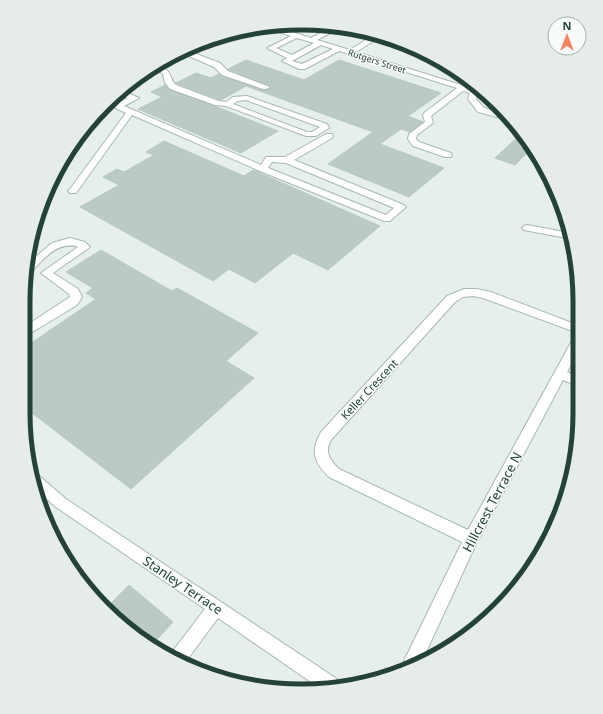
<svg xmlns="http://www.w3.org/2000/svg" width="603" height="714" font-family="'Noto Sans',sans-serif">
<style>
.building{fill:#bbcac4;stroke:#b8c9c2}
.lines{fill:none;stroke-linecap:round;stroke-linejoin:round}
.minor-casing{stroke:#a8b8b2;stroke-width:2}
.minor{fill:#fff;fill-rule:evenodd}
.labels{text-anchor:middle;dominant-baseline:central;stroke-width:3;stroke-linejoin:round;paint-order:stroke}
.far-street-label{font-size:9px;fill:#24423a;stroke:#f7fbf9}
.street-label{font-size:11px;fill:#24423a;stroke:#f7fbf9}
.near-street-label{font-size:13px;fill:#24423a;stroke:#f7fbf9}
.rim{fill:none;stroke:#24423a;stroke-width:5}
</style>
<rect width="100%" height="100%" fill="#e6efeb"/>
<g class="building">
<path d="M246 60 304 80 339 60 441 93 408 116 423 122 410 132 401 129 380 144 444 168 409 197 328 164 373 132 246 86 221 100 176 83 196 73 211 78 219 74 222 76 263 90 271 88V86L228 69Z"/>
<path d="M165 85 170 90 217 107 278 131 241 153 138 109 162 97 151 92Z"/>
<path d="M522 133 533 147 515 165 495 158Z"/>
<path d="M164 141 244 176 253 170 380 226 328 270 293 253 255 283 229 269 213 281 80 207 119 185 103 177 117 169 124 172 154 155 146 152Z"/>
<path d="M101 250 172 291 177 288 258 333 226 361 254 378 131 489 23 406 24 348 96 299 86 293 93 288 66 272Z"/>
<path d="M129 585 173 622 151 646 106 608Z"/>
</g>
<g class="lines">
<g class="minor-casing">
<g id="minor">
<path d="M273 26 311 38 334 26 345 27 377 37V39L356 52 483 92 490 98 477 95 476 99 484 108 507 115 512 121 478 112 468 99 470 93 463 91 431 116 433 123 417 135 416 139 419 142 451 153 452 155 451 157H445L413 146 408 139 409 134 425 122 423 115 424 113 457 88 339 51 305 69H299L284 62 282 61 287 58 267 48 291 36 264 27ZM338 29 369 38 350 50 317 40ZM297 38 314 43 292 55 276 48ZM321 45 333 49 302 64 292 61Z"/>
<path d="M186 50 220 63 228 71 270 87 266 89H263L222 75 214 67 182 53Z"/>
<path d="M161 66C173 73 169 78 176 85L219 101 226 102 233 97 247 96 327 124 329 128 316 136H306L226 106 215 105 170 89 165 83 163 74 156 69ZM246 100 320 127 312 132H307L233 104 238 101Z"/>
<path d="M121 90 139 98 124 106 261 165 266 157H285L326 134H332L333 136 332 138 294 160 404 205 406 207 390 221H384L260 171 132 115 76 193H70L68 191 70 189 126 113 107 104 110 100 117 103 128 98 116 94ZM272 162 286 163 394 208 386 215 268 168Z"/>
<path d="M527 225 570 233 572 239 524 230 522 228 524 226Z"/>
<path d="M70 238 85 242 90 247 53 273 78 289 82 297 77 305 24 337V327L70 297 69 294 41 273 78 247C57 240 42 261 29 274L25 275V266L52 243Z"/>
<path d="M464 289H477L491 292 580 326V348L567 372 580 377V387L563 380 476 544 421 663 401 672 400 669 403 663 462 542 329 477C314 462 310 451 321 432L447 296ZM473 296 483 298 578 333 574 337 468 530 339 469C330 460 324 452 331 440L455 302 463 297Z"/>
<path d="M31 472 37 474 66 499 343 683 345 687 338 689H321L218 618 184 664 169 656 205 609 56 507 34 488Z"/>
</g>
</g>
<use href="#minor" class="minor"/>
</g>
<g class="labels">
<g class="far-street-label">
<text transform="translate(377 61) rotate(18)">Rutgers Street</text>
</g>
<g class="street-label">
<text transform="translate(369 389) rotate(-47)">Keller Crescent</text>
</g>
<g class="near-street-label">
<text transform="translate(492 502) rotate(-62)">Hillcrest Terrace N</text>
<text transform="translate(183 585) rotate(34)">Stanley Terrace</text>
</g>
</g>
<path d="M0 0H603V714H0ZM301 30H302A271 271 0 0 1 573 301V413A271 271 0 0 1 302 684H301A271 271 0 0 1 30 413V301A271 271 0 0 1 301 30Z" fill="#e6ecea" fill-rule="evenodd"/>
<path class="rim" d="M301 30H302A271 271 0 0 1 573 301V413A271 271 0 0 1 302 684H301A271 271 0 0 1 30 413V301A271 271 0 0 1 301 30Z"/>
<g transform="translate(567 36)"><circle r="19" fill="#f7fbf9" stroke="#a3b1ad"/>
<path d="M0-3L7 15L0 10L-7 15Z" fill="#f4845f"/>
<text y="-6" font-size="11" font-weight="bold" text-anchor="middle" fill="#24423a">N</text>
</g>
</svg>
